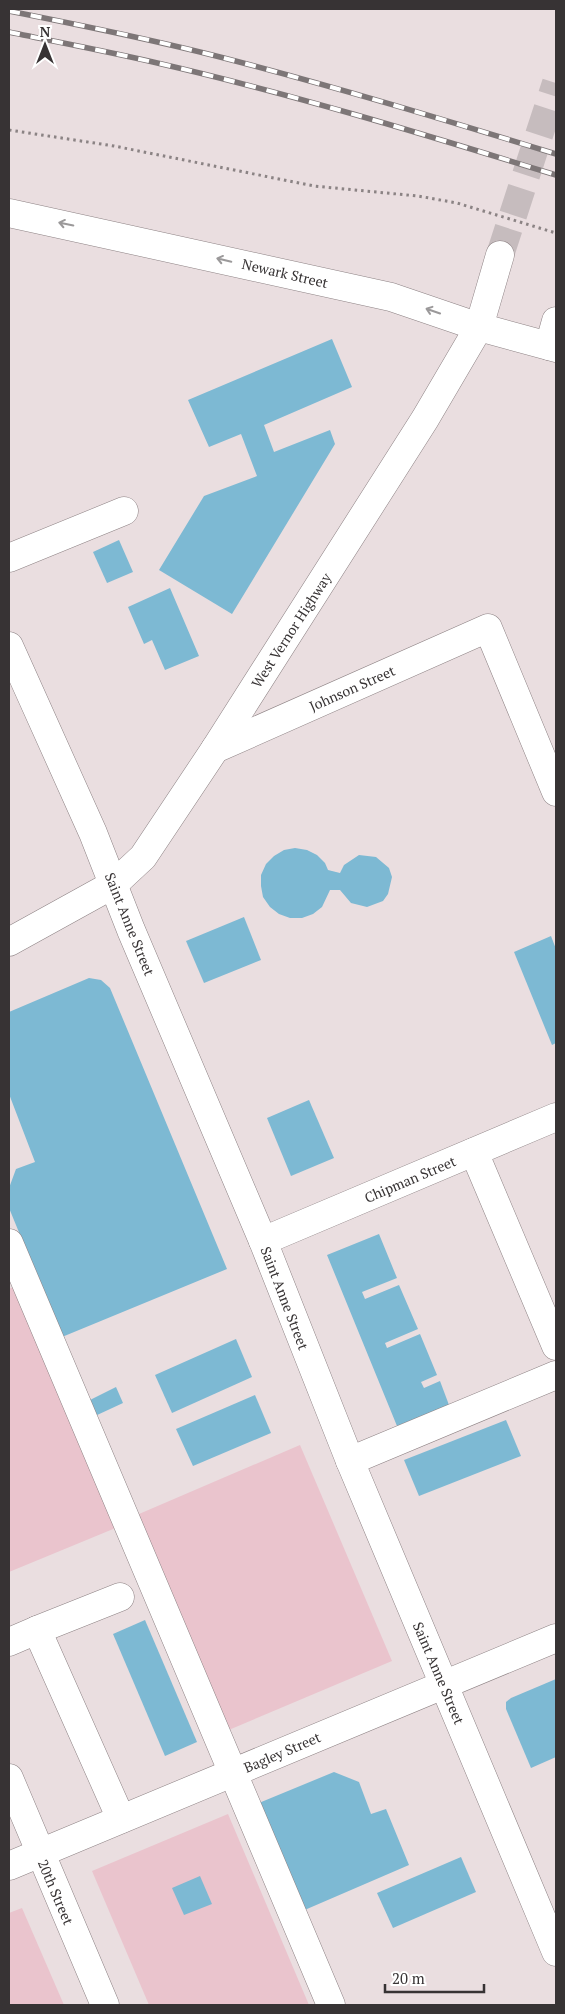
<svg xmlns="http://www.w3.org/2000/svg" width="565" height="2014" font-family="'PT Serif',serif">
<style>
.green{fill:#eac4cd}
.building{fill:#7db9d3}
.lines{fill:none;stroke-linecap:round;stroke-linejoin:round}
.minor-tunnel{stroke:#c6bcbe;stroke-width:28;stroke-dasharray:28 14;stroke-linecap:butt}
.minor-casing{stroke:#8d8284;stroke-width:29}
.path{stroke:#8b8384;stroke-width:3;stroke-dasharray:2.5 4;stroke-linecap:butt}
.minor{stroke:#fff;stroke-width:28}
.rail-casing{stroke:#7d7677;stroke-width:5.5}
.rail{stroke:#fff;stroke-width:4;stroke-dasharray:11;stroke-linecap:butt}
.oneway{stroke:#9b999a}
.labels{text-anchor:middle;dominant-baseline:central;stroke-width:4.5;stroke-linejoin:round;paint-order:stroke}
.street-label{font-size:14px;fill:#373334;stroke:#fff}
</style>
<rect width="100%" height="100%" fill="#eadee0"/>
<g class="green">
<path d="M13 1287 118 1527 9 1572V1289Z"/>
<path d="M300 1445 392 1661 224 1732 132 1517Z"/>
<path d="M228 1814 309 2005H149L92 1871Z"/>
<path d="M22 1908 64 2005H9V1913Z"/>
</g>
<g class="building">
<path d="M332 339 352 387 264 425 274 452 330 430 335 444 232 614 159 570 204 496 257 476 241 434 209 447 188 400Z"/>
<path d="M119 540 133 572 107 583 93 552Z"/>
<path d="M170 588 199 656 165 670 152 640 144 644 128 607Z"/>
<path d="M295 848 307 850 317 855 325 863 328 870 340 873 344 865 359 855 376 857 389 868 392 877 388 894 383 901 367 907 351 903 340 890H330L322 907 313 914 302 918H290L279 914 270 907 263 897 261 886V875L266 864 274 856 284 850Z"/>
<path d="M244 917 261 960 204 983 186 941Z"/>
<path d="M551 936 556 949V1043L552 1045 514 952Z"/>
<path d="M89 978 101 980 110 988 227 1269 62 1337 9 1208V1188L16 1169 35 1162 9 1094V1012Z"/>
<path d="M309 1100 334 1158 291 1176 267 1118Z"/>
<path d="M379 1234 397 1278 362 1292 365 1299 399 1285 418 1329 385 1343 387 1348 420 1334 437 1375 421 1382 424 1388 440 1381 449 1405 397 1426 327 1255Z"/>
<path d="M236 1339 252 1377 172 1413 155 1375Z"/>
<path d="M116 1387 123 1403 95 1416 88 1401Z"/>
<path d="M255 1395 271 1433 193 1466 176 1429Z"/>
<path d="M506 1420 521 1456 419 1496 404 1460Z"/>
<path d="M145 1620 197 1742 165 1756 113 1634Z"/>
<path d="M556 1679V1757L531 1768 506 1709V1702L511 1698Z"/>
<path d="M334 1772 359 1782 371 1814 386 1809 409 1865 300 1912 254 1805Z"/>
<path d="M461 1857 476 1892 393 1928 377 1893Z"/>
<path d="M200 1876 212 1904 184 1915 172 1888Z"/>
</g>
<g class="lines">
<path class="minor-tunnel" d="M500 255 556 83"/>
<g class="minor-casing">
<g id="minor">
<path d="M9 213 391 297 479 327 556 348"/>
<path d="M549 346 556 321"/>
<path d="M9 558 124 511"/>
<path d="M9 646 93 833 131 930 263 1241 350 1461 556 1952"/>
<path d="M215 749 488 628 556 792"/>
<path d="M9 942 114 884 143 857 215 749 425 419 479 327 500 255"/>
<path d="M474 1152 556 1346"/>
<path d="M263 1241 556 1117"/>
<path d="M9 1243 331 2005"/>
<path d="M350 1461 556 1375"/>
<path d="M37 1630 120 1597"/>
<path d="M9 1642 37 1630 121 1819"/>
<path d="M9 1778 105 2005"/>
<path d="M9 1866 556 1638"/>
</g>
</g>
<path class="path" d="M9 130 114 146 314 186 418 196 457 203 556 233"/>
<use href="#minor" class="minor"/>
<g class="rail-casing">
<g id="rail">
<path d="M9 11C80 25 150 39 220 57 333 86 445 120 556 154"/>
<path d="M9 32C57 42 105 51 153 62 289 93 423 134 556 175"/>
</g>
</g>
<use href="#rail" class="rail"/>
</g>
<defs><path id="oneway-shaft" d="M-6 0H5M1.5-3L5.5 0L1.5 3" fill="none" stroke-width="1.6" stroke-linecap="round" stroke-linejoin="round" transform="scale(1.25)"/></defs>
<g class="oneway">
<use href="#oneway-shaft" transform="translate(66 224) rotate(-168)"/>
<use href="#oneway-shaft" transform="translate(224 260) rotate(-167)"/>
<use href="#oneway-shaft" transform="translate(433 311) rotate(-161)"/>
</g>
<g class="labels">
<g class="street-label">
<text transform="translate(285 273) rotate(13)">Newark Street</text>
<text transform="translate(291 630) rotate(-57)">West Vernor Highway</text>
<text transform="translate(352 688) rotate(-24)">Johnson Street</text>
<text transform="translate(130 924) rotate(68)">Saint Anne Street</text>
<text transform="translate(410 1179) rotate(-23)">Chipman Street</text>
<text transform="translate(285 1298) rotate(69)">Saint Anne Street</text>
<text transform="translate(439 1673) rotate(67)">Saint Anne Street</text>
<text transform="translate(282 1752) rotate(-23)">Bagley Street</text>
<text transform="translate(56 1892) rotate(67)">20th Street</text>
</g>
</g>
<rect width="565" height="2014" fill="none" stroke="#373334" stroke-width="20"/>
<g transform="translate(45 45)" stroke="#ffffff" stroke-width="4" paint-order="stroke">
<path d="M0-4L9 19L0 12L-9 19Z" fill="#373334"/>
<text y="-8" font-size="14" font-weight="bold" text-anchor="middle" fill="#373334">N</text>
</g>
<path d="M385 1984v8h99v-8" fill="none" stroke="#373334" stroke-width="2.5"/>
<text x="392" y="1984" font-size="15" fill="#373334" stroke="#ffffff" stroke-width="4" paint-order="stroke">20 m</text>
</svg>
